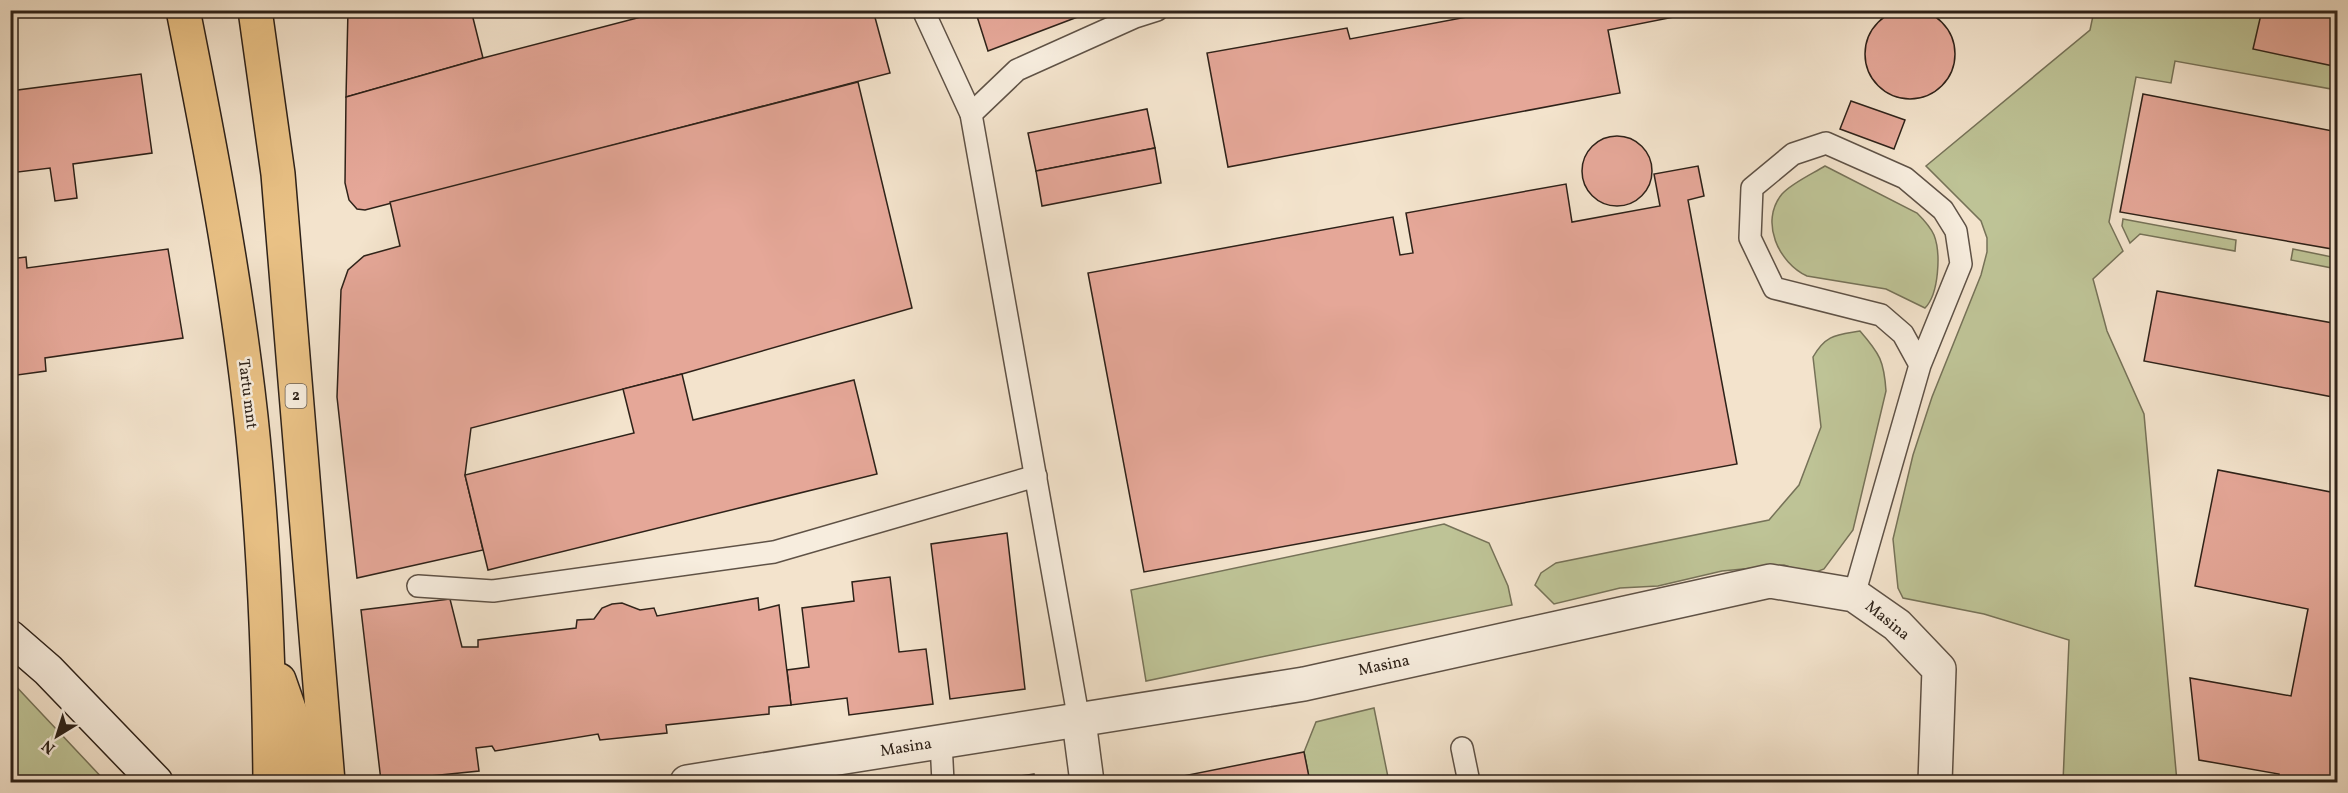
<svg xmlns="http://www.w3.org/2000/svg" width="2348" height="793" font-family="Vollkorn,serif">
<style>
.green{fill:#bec396;stroke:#767258;stroke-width:1.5}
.building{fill:#e5a798;stroke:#2e2219;stroke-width:1.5}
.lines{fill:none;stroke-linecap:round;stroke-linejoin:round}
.lane-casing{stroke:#5f5246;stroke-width:24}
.street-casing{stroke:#5f5246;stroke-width:36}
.secondary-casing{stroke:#2e2219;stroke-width:36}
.primary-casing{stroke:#2e2219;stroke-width:36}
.lane{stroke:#f7edde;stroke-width:21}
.street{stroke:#f7edde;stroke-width:33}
.secondary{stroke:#f7edde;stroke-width:33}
.primary{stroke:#eac286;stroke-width:33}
.labels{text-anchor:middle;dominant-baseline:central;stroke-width:5;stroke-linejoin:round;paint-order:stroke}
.shield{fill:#f7edde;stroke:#6a5f54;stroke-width:1.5}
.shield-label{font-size:15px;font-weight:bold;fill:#2e2219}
.street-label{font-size:16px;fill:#2e2219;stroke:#f7edde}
</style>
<rect width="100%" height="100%" fill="#f3e3cc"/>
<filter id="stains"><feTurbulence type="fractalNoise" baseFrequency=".00333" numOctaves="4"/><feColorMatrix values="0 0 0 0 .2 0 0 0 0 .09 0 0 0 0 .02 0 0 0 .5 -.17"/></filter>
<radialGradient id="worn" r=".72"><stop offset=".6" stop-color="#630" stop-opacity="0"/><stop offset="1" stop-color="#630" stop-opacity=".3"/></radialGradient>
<g class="green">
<path d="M2094 11H2337V90L2175 61 2171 83 2136 77 2109 222 2123 251 2093 279 2107 331 2144 414 2177 782H2063L2069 640 1984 614 1903 598 1898 588 1893 539 1913 455 1932 397 1981 275 1987 252V238L1981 221 1926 166 2090 30Z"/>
<path d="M1825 166 1917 213C1924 220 1930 226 1934 235 1941 253 1939 294 1925 308L1886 289 1807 276C1779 263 1759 222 1782 194 1792 183 1812 174 1825 166Z"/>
<path d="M2123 219 2236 240 2235 251 2140 234 2130 243 2122 226Z"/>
<path d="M2293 249 2337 258V269L2291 260Z"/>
<path d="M1860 331C1880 354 1884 361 1886 391L1853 530 1824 569 1811 574 1784 565 1722 571 1658 586 1620 588 1554 604 1535 585 1541 573 1556 563 1769 520 1799 485 1821 427 1813 357C1826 334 1837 335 1860 331Z"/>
<path d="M1444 524 1489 543 1508 586 1512 605 1146 681 1131 590Z"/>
<path d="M11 681 106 782H11Z"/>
<path d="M1374 708 1389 782H1310L1304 752 1316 722Z"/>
</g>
<g class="building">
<circle cx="1910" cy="54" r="45"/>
<path d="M348 10H471L483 58 346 97Z"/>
<path d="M668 10H873L890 73 365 210 357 209 349 200 345 183 346 97 483 58Z"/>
<path d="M975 10H1096L988 51Z"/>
<path d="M1504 10H1709L1608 30 1620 93 1228 167 1207 53 1347 28 1350 39Z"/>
<path d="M2262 10H2338V67L2253 49Z"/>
<path d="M141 74 152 153 73 164 77 198 55 201 50 168 10 173V91Z"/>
<path d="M858 82 912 308 682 374 471 428 465 475 483 550 357 578 337 397 341 290 348 270 364 256 400 246 390 202Z"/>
<path d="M2143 94 2338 132V250L2120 212Z"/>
<path d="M1851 101 1905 120 1894 149 1840 129Z"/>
<path d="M1147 109 1155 148 1036 171 1028 133Z"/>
<circle cx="1617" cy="171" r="35"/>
<path d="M1155 148 1161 183 1042 206 1036 171Z"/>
<path d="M1698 166 1704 196 1688 200 1737 464 1144 572 1088 273 1393 217 1400 255 1413 253 1406 213 1566 184 1572 222 1660 206 1654 174Z"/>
<path d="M168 249 183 338 45 358 46 371 10 376V259L26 257 27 268Z"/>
<path d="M2157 291 2338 324V398L2144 361Z"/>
<path d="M682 374 693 420 854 380 877 474 488 570 465 475 634 433 623 389Z"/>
<path d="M2338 459V782H2278L2279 774 2199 760 2190 678 2291 696 2308 609 2195 586 2218 470 2331 492Z"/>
<path d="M1007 533 1025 689 950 699 931 544Z"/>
<path d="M890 577 899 652 926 649 933 704 849 715 847 698 791 705 787 670 809 667 802 608 854 601 852 582Z"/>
<path d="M758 598 759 610 779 605 791 705 769 707V714L666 725 667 733 600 740 598 734 495 751 492 746 476 748 479 771 381 781 361 610 450 599 462 647H478V640L576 628 577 620 594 619 602 608 612 604 622 603 640 610 654 608 657 616Z"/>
<path d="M1304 752 1310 782H1179L1178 777Z"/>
<path d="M1034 774 1035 782H974Z"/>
</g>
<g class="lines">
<g class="lane-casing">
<g id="lane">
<path d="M923 10 971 114 1079 721"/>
<path d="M971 114 1017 70 1135 17 1157 10"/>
<path d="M418 586 493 591 774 552 1036 476"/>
<path d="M1854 595 1920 365 1961 264 1956 231 1943 210 1905 178 1826 143 1793 154 1752 188 1750 238 1774 288 1881 315 1903 334 1920 365"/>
<path d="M941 742 943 782"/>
<path d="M1462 748 1469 782"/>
</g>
</g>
<g class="street-casing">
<g id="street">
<path d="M1079 721 1087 782"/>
<path d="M687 782 1304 684 1770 581 1854 595 1897 625 1939 669 1935 782"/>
</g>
</g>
<g class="secondary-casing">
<path id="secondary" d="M10 637 48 670 156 782"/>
</g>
<g class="primary-casing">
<g id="primary">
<path d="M183 10C210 145 236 280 251 417 264 538 269 660 270 782"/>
<path d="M255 10 278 174 328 782"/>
<path d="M279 680 293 720 298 782"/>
</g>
</g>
<use href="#lane" class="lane"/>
<use href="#street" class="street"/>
<use href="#secondary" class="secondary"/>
<use href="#primary" class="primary"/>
</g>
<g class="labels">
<rect class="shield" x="285.5" y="384" width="21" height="24" rx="4.5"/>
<g class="shield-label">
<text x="296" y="396">2</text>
</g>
<g class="street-label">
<text transform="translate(247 394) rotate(83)">Tartu mnt</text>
<text transform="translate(1887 621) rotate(39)">Masina</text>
<text transform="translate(1384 666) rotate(-12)">Masina</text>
<text transform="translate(906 748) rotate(-9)">Masina</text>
</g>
</g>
<rect width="2348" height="793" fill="none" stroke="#f3e3cc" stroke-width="36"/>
<rect x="12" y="12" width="2324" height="769" fill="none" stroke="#2e2219" stroke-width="3"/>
<rect x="18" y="18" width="2312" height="757" fill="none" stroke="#2e2219" stroke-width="1.5"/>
<g transform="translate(57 736) rotate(218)" stroke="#f7edde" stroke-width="4.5" paint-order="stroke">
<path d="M0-4.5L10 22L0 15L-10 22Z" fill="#2e2219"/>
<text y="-9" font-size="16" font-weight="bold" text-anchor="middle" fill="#2e2219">N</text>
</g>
<rect width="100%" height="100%" filter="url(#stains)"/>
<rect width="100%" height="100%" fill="url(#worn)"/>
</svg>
